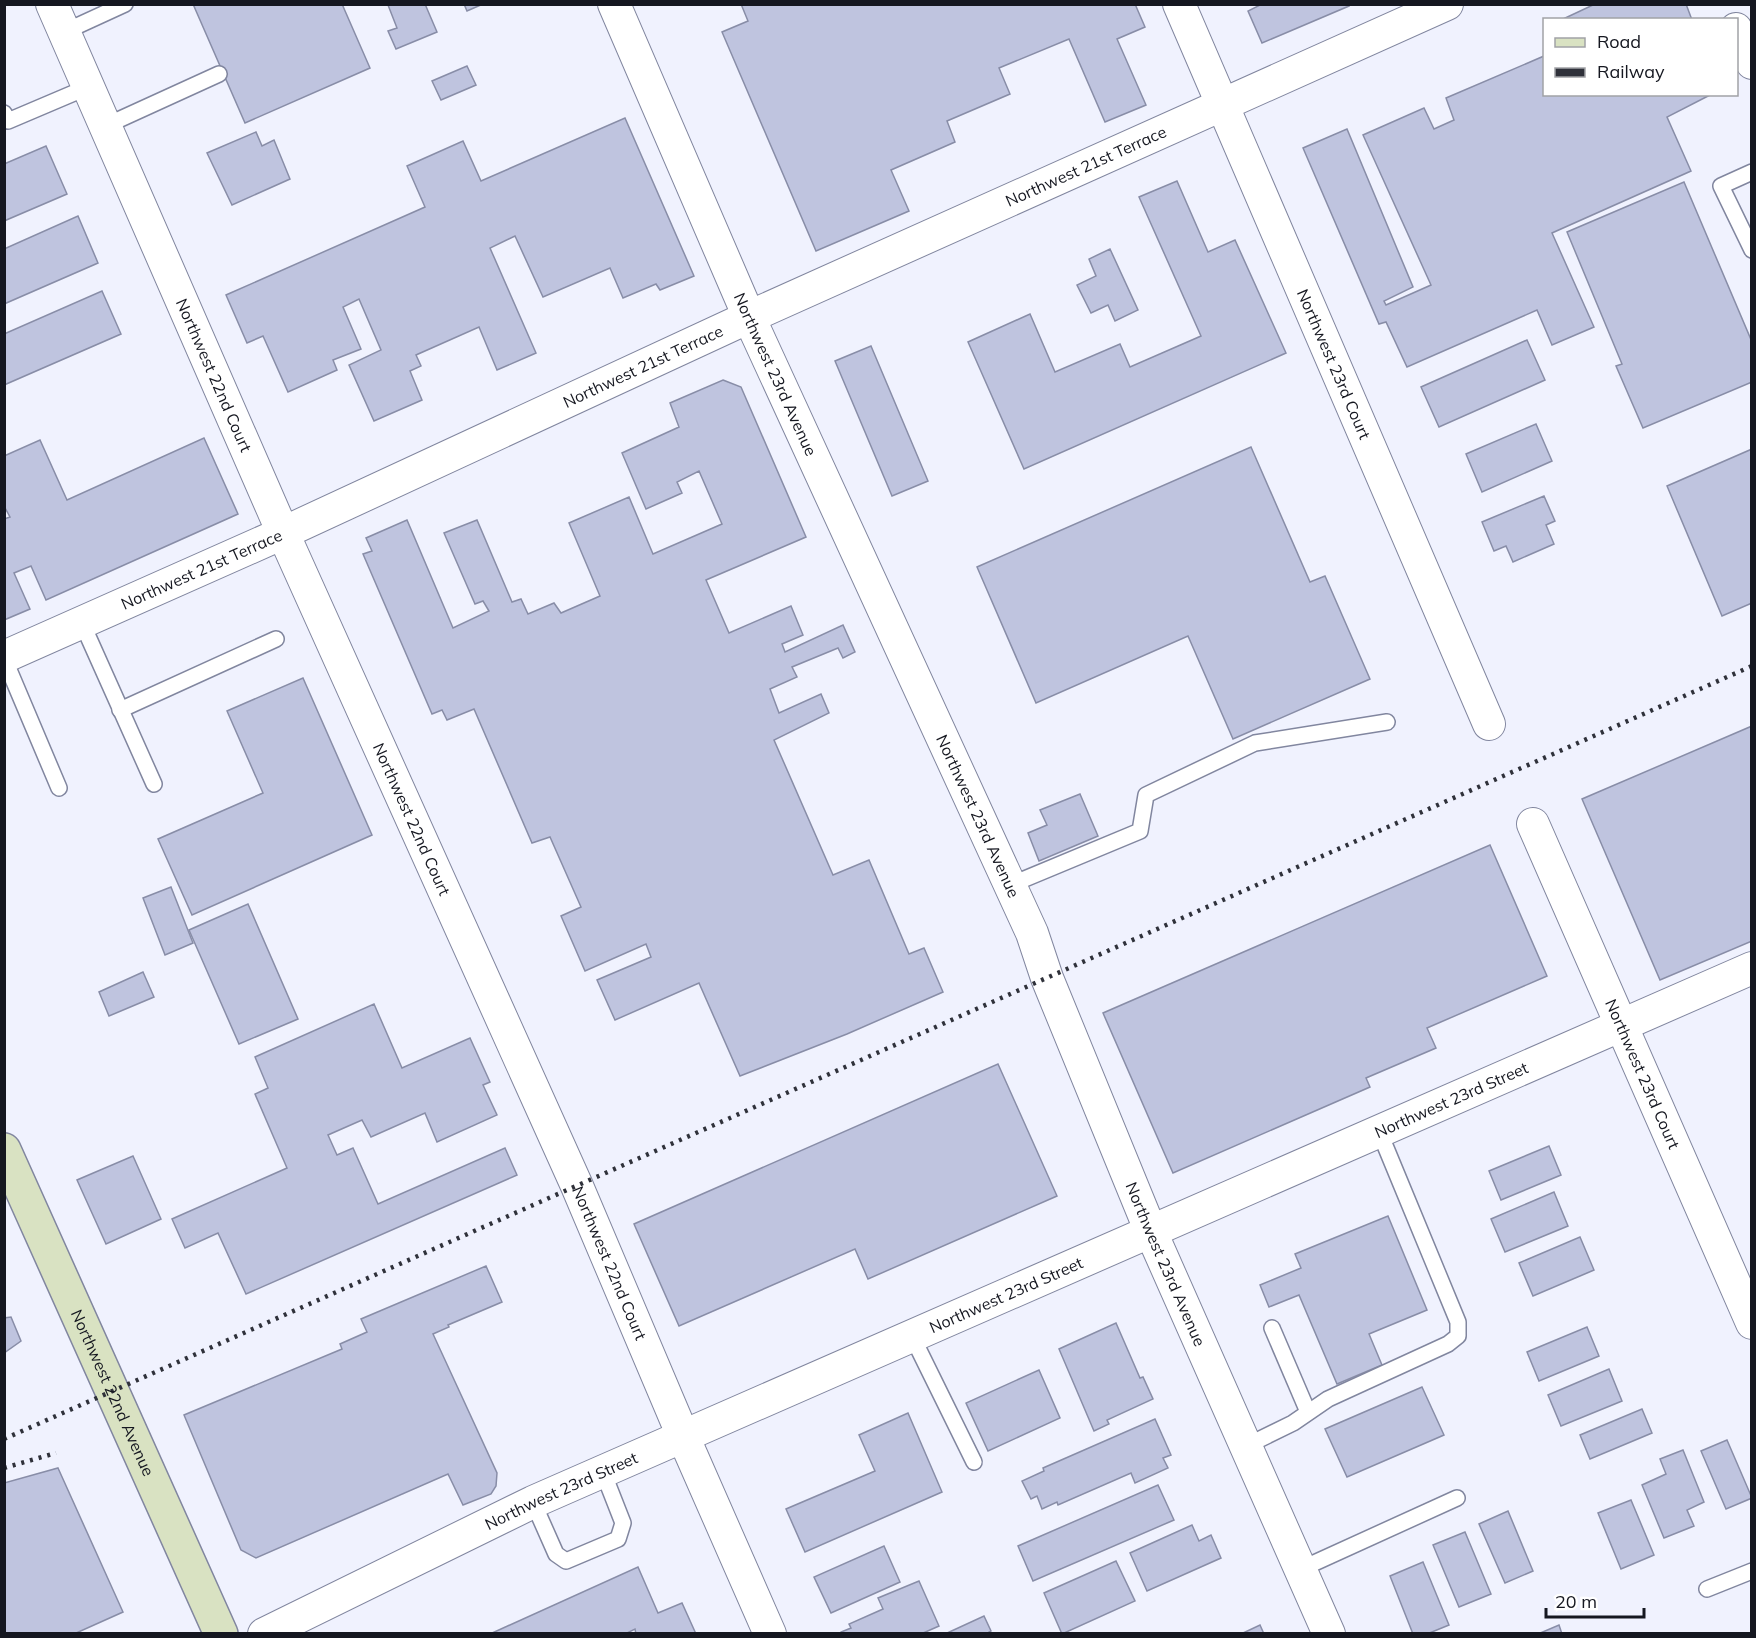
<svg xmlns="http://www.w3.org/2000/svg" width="1756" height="1638" font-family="Mulish,sans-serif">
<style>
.building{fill:#bfc4df;stroke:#888da7;stroke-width:1.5}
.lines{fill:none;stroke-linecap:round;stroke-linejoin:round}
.service-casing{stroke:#81869f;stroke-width:18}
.minor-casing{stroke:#81869f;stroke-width:34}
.secondary-casing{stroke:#81869f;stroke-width:36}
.service{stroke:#fff;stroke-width:15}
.minor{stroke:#fff;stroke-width:32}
.secondary{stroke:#d9e2c2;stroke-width:33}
.rail{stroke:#2f313a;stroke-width:4.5;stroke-dasharray:3 6;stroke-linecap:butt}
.labels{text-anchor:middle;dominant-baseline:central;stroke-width:4.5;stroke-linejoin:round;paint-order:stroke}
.street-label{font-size:16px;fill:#151720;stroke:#fff}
</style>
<rect width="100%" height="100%" fill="#f0f2fe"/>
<g class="building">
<path d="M193 4H342L370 68 245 123Z"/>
<path d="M425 4 437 32 396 49 388 31 397 28 388 5Z"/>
<path d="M464 4H483L467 11Z"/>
<path d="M741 4H1135L1145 27 1117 39 1146 105 1105 122 1069 39 999 68 1010 94 947 121 955 142 891 170 909 211 816 251 722 32 748 21Z"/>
<path d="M1262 4H1348L1349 6 1262 43 1248 11Z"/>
<path d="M1595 4H1686L1692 20H1561Z"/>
<path d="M1544 56V94H1712L1667 117 1691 171 1552 233 1594 327 1552 345 1537 310 1407 367 1386 322 1379 324 1303 148 1347 129 1413 287 1384 301 1386 305 1431 285 1363 135 1424 108 1434 129 1454 120 1446 98Z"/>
<path d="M467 66 476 85 441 100 432 81Z"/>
<path d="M625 118 694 276 660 290 656 284 623 298 610 268 543 297 515 236 490 248 536 353 497 370 479 327 416 355 421 366 410 371 422 400 374 421 349 365 381 350 359 299 343 307 361 349 333 360 337 370 288 392 263 336 247 343 226 295 425 207 407 166 463 141 481 181Z"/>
<path d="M256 132 262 146 274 140 290 179 232 205 207 153Z"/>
<path d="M46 146 67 194 4 221V164Z"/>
<path d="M1177 181 1208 252 1235 240 1286 353 1024 469 968 342 1030 314 1055 372 1120 344 1130 367 1201 336 1139 197Z"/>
<path d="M1684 182 1752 342V382L1643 428 1616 366 1622 364 1567 232Z"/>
<path d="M78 216 98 263 4 304V249Z"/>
<path d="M1110 249 1138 310 1115 321 1108 305 1091 313 1077 285 1096 276 1089 259Z"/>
<path d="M102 291 121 334 4 385V334Z"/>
<path d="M1527 340 1545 380 1439 427 1421 387Z"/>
<path d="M871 346 928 481 892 496 835 361Z"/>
<path d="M723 380 741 387 806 537 706 580 729 633 791 606 803 635 782 644 785 652 843 625 855 652 843 658 838 648 792 667 797 677 770 689 779 713 821 694 829 713 774 740 833 875 869 860 909 954 924 948 943 992 847 1034 740 1076 699 983 615 1020 597 980 651 957 646 944 585 971 561 916 581 907 550 837 532 843 474 709 447 720 442 710 432 714 363 554 372 551 366 538 407 520 453 628 489 611 483 601 475 604 444 533 477 520 512 602 521 599 528 614 554 603 561 613 600 596 569 523 629 497 653 554 722 524 699 471 677 482 682 493 646 509 622 453 679 427 670 403Z"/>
<path d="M1536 424 1552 461 1482 492 1466 454Z"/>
<path d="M204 438 238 514 46 600 31 566 14 573 30 609 4 620V519L10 517 4 506V456L40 440 67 500Z"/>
<path d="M1251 447 1310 582 1325 576 1370 679 1233 739 1188 636 1036 703 977 567Z"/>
<path d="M1752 449V603L1722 616 1667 486Z"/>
<path d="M1544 496 1555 521 1546 525 1554 544 1513 562 1506 546 1494 551 1482 522Z"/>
<path d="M303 678 372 835 192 915 158 839 263 793 227 711Z"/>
<path d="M1752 726V941L1660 980 1582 799Z"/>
<path d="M1080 794 1098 836 1039 861 1028 833 1047 825 1040 810Z"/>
<path d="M1490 845 1547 976 1427 1028 1436 1048 1366 1078 1370 1087 1173 1173 1103 1013Z"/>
<path d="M171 887 193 943 165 955 143 898Z"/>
<path d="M248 904 298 1019 239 1044 189 930Z"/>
<path d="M143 972 154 997 109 1016 99 992Z"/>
<path d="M374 1004 402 1068 470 1038 490 1082 483 1085 497 1115 437 1142 425 1113 371 1137 362 1120 328 1135 337 1155 353 1148 378 1204 505 1148 517 1175 246 1294 218 1233 185 1248 172 1219 287 1168 255 1094 268 1088 255 1057Z"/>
<path d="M998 1064 1057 1196 868 1279 855 1249 679 1326 634 1224Z"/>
<path d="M1549 1146 1561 1175 1501 1200 1489 1171Z"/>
<path d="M133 1156 161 1219 106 1244 77 1180Z"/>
<path d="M1554 1192 1568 1226 1505 1252 1491 1219Z"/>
<path d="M1388 1216 1427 1310 1369 1334 1382 1365 1337 1384 1299 1295 1269 1307 1260 1285 1301 1268 1295 1254Z"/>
<path d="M1580 1237 1594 1270 1533 1296 1519 1263Z"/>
<path d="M486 1266 502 1302 448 1325 449 1327 433 1334 497 1473 496 1486 491 1494 463 1505 448 1474 256 1558 241 1550 184 1415 342 1349 340 1344 367 1332 361 1319Z"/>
<path d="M11 1317 21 1341 4 1353V1318Z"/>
<path d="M1116 1323 1140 1378 1143 1377 1153 1399 1107 1420 1109 1424 1094 1431 1059 1349Z"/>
<path d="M1587 1327 1599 1356 1539 1381 1527 1352Z"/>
<path d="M1609 1369 1622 1401 1561 1426 1548 1395Z"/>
<path d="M1039 1370 1060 1418 988 1451 966 1403Z"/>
<path d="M1422 1387 1444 1435 1347 1477 1325 1429Z"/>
<path d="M1642 1409 1652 1433 1590 1459 1580 1435Z"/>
<path d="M908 1413 942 1492 805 1552 786 1509 875 1471 859 1435Z"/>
<path d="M1155 1419 1171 1455 1163 1458 1168 1468 1135 1483 1131 1473 1058 1505 1057 1502 1042 1509 1037 1496 1031 1499 1022 1481 1044 1471 1043 1468Z"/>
<path d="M1727 1440 1752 1498 1726 1509 1701 1451Z"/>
<path d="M1683 1450 1704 1502 1687 1510 1694 1526 1664 1538 1642 1485 1666 1474 1660 1459Z"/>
<path d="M58 1468 123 1612 74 1634H4V1483Z"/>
<path d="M1158 1485 1174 1520 1033 1581 1018 1546Z"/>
<path d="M1631 1500 1654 1555 1621 1569 1598 1513Z"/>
<path d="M1508 1511 1533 1571 1505 1583 1479 1524Z"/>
<path d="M1192 1525 1199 1541 1211 1535 1221 1558 1147 1591 1130 1553Z"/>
<path d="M1465 1532 1491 1594 1459 1607 1433 1545Z"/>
<path d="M884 1546 900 1582 831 1613 814 1577Z"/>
<path d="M1116 1561 1135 1601 1062 1634 1044 1593Z"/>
<path d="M1423 1562 1449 1625 1427 1634H1413L1390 1576Z"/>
<path d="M638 1567 658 1613 682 1603 696 1634H636L635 1629 625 1634H490Z"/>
<path d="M919 1581 939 1626 921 1634H841V1632L851 1628 849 1624 883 1609 878 1598Z"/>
<path d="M984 1616 991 1631 986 1634H945Z"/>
<path d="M1260 1625 1264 1634H1241Z"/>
<path d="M1559 1625 1562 1634H1538Z"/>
</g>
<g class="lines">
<g class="service-casing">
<g id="service">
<path d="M64 32 125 4"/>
<path d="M4 113 8 121 88 87"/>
<path d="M105 126 219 74"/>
<path d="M1752 172 1721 186 1752 250"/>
<path d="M82 623 154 784"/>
<path d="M4 658 59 788"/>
<path d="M120 710 276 639"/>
<path d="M1010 885 1140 831 1146 795 1255 743 1387 722"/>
<path d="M1272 1328 1308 1412"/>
<path d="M912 1336 974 1462"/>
<path d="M1246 1446 1293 1423 1328 1399 1448 1344 1458 1336V1322L1379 1131"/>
<path d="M533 1502 556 1554 566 1561 618 1539 623 1523 603 1472"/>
<path d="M1301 1569 1457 1498"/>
<path d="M1707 1589 1752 1571"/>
</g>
</g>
<g class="minor-casing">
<g id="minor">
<path id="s1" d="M52 4 283 533 577 1186 683 1436 770 1634"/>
<path id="s2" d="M614 4 749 317 1032 933 1047 978 1151 1232 1329 1634"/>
<path id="s3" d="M1179 4 1489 724"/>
<path d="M1736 29 1752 63"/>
<path id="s4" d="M4 657 283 533 749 317 1447 4"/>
<path id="s5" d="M1533 824 1752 1323"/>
<path id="s6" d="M264 1634 533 1502 1752 968"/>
</g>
</g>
<g class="secondary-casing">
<g id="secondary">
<path id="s7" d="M4 1150 221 1634"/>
</g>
</g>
<use href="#service" class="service"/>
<use href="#minor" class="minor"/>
<use href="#secondary" class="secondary"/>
<g class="rail">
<path d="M4 1439 1752 666"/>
<path d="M4 1468 56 1453"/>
</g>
</g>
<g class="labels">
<g class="street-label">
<text stroke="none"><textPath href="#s4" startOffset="1188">Northwest 21st Terrace</textPath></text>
<text stroke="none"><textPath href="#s3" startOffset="392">Northwest 23rd Court</textPath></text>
<text stroke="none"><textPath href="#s4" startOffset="702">Northwest 21st Terrace</textPath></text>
<text stroke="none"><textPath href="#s2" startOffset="404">Northwest 23rd Avenue</textPath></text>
<text stroke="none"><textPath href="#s1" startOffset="405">Northwest 22nd Court</textPath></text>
<text stroke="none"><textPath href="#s4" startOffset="216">Northwest 21st Terrace</textPath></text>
<text stroke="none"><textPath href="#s2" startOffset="890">Northwest 23rd Avenue</textPath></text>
<text stroke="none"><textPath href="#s1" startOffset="891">Northwest 22nd Court</textPath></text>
<text stroke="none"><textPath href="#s5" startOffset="273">Northwest 23rd Court</textPath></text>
<text stroke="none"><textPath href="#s6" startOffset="1302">Northwest 23rd Street</textPath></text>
<text stroke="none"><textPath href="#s1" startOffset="1377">Northwest 22nd Court</textPath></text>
<text stroke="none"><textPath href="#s2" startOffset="1376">Northwest 23rd Avenue</textPath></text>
<text stroke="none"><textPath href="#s6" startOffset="816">Northwest 23rd Street</textPath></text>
<text stroke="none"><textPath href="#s7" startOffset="266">Northwest 22nd Avenue</textPath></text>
<text stroke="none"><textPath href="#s6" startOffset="330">Northwest 23rd Street</textPath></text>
</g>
</g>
<rect width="1756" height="1638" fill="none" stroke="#151720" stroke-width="12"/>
<rect x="1543" y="18" width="195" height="78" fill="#ffffff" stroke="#a1a2a6" stroke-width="1.5"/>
<rect x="1555" y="38" width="30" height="9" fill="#d9e2c2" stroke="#a1a2a6" stroke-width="1.5"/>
<text x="1597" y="48" font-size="18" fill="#151720">Road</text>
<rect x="1555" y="68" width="30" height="9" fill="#2f313a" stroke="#a1a2a6" stroke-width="1.5"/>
<text x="1597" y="78" font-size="18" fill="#151720">Railway</text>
<path d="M1546 1608v9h98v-9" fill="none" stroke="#151720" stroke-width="3"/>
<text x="1555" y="1608" font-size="18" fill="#151720" stroke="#ffffff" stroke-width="4.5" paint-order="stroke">20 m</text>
</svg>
